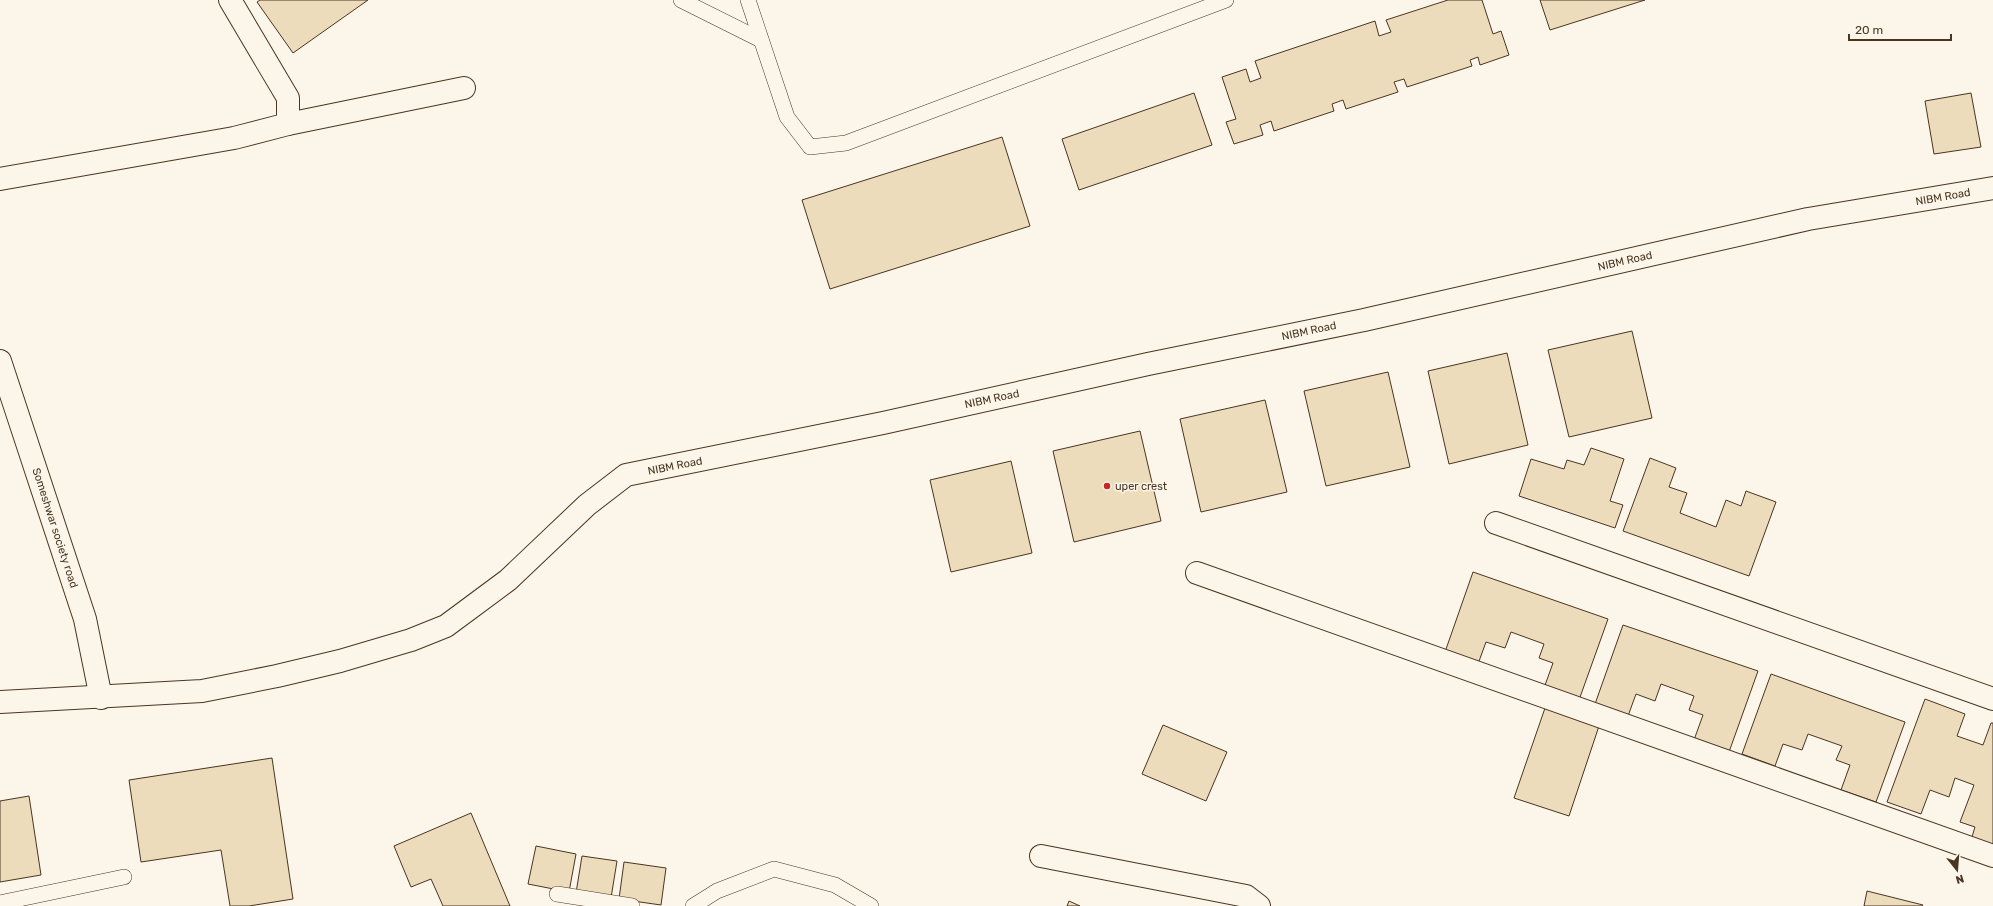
<svg xmlns="http://www.w3.org/2000/svg" width="1993" height="906" font-family="Rubik,sans-serif">
<style>
.building{fill:#ecdcbc;stroke:#4a3520}
.lines{fill:none;stroke-linecap:round;stroke-linejoin:round}
.lane-casing{stroke:#4a3520;stroke-width:16}
.street-casing{stroke:#4a3520;stroke-width:24}
.lane{stroke:#fbf6e9;stroke-width:15}
.street{stroke:#fbf6e9;stroke-width:22}
.poi-dot{fill:#c62828;stroke:#fbf6e9;stroke-width:1.5}
.labels{text-anchor:middle;dominant-baseline:central;stroke-width:3;stroke-linejoin:round;paint-order:stroke}
.street-label{font-size:11px;fill:#4a3520;stroke:#fbf6e9}
.poi-label{font-size:11px;fill:#4a3520;stroke:#fbf6e9;text-anchor:start}
</style>
<rect width="100%" height="100%" fill="#fbf6e9"/>
<g class="building">
<path d="M260 0H368L293 53 257 2Z"/>
<path d="M1448 0H1482L1493 34 1501 31 1509 55 1480 65 1478 57 1470 60 1472 66 1407 87 1404 79 1394 82 1398 92 1346 109 1343 100 1332 104 1334 111 1274 131 1271 121 1260 125 1263 135 1234 144 1226 122 1236 119 1222 77 1246 69 1250 82 1261 78 1255 61 1375 21 1379 36 1391 32 1386 20Z"/>
<path d="M1540 0H1645L1550 30Z"/>
<path d="M1194 93 1212 145 1079 190 1062 139Z"/>
<path d="M1971 93 1981 147 1934 154 1925 101Z"/>
<path d="M1002 137 1030 226 830 289 802 200Z"/>
<path d="M1632 331 1652 418 1569 437 1548 350Z"/>
<path d="M1507 353 1528 445 1449 464 1428 371Z"/>
<path d="M1388 372 1410 467 1326 486 1304 391Z"/>
<path d="M1265 400 1287 492 1201 512 1180 419Z"/>
<path d="M1140 431 1161 521 1074 542 1053 451Z"/>
<path d="M1591 448 1624 459 1610 501 1623 505 1615 528 1519 496 1531 459 1564 469 1567 460 1584 465Z"/>
<path d="M1650 458 1676 468 1669 487 1687 493 1680 513 1716 527 1726 500 1741 506 1746 491 1776 502 1749 576 1623 531Z"/>
<path d="M1011 461 1032 553 951 572 930 480Z"/>
<path d="M1473 572 1608 619 1579 700 1544 688 1553 663 1539 658 1544 644 1511 632 1505 648 1486 642 1478 664 1445 652Z"/>
<path d="M1623 625 1758 671 1729 752 1694 740 1703 715 1689 710 1694 696 1661 684 1655 701 1636 694 1628 716 1595 704Z"/>
<path d="M1771 674 1905 722 1876 802 1841 790 1850 765 1836 760 1842 746 1808 734 1802 750 1783 744 1775 766 1742 754Z"/>
<path d="M1925 699 1965 714 1957 736 1983 745 1991 723H1993V848L1971 840 1975 827 1960 822 1974 785 1955 778 1949 797 1930 790 1921 814 1887 802Z"/>
<path d="M1545 708 1599 726 1569 816 1514 798Z"/>
<path d="M1163 725 1227 752 1206 801 1142 774Z"/>
<path d="M272 758 293 899 249 906H230L221 850 141 862 129 780Z"/>
<path d="M29 796 41 875 0 882V801Z"/>
<path d="M471 813 510 906H443L431 879 411 887 394 846Z"/>
<path d="M536 846 576 854 569 892 528 884Z"/>
<path d="M582 856 617 861 611 898 576 893Z"/>
<path d="M624 862 666 868 661 905 619 899Z"/>
<path d="M1867 891 1923 905 1922 906H1864Z"/>
<path d="M1069 901 1080 906H1067Z"/>
</g>
<g class="lines">
<g class="lane-casing">
<g id="lane">
<path d="M681 0 761 40"/>
<path d="M748 0 787 117 810 147 846 143 1226 0"/>
<path d="M557 894 632 906"/>
<path d="M0 903 124 877"/>
<path d="M693 906 717 891 774 869 835 885 871 906"/>
</g>
</g>
<g class="street-casing">
<g id="street">
<path d="M288 124 464 88"/>
<path d="M0 179 234 138 288 124V98L230 0"/>
<path d="M0 361 85 619 101 698"/>
<path d="M1496 523 1993 699"/>
<path d="M1197 573 1993 856"/>
<path d="M0 702 202 691 277 676 340 661 411 640 446 626 508 580 587 505 626 475 883 423 1148 364 1364 320 1808 219 1993 188"/>
<path d="M1041 856 1246 896 1259 906"/>
</g>
</g>
<use href="#lane" class="lane"/>
<use href="#street" class="street"/>
</g>
<circle class="poi-dot" cx="1107" cy="486" r="4"/>
<g class="labels">
<g class="street-label">
<text transform="translate(1943 197) rotate(-10)">NIBM Road</text>
<text transform="translate(1625 261) rotate(-13)">NIBM Road</text>
<text transform="translate(1309 331) rotate(-12)">NIBM Road</text>
<text transform="translate(992 399) rotate(-12)">NIBM Road</text>
<text transform="translate(675 466) rotate(-11)">NIBM Road</text>
<text transform="translate(55 528) rotate(72)">Someshwar society road</text>
</g>
<g class="poi-label">
<text x="1115" y="486">uper crest</text>
</g>
</g>
<g transform="translate(1957 870) rotate(163)" stroke="#fbf6e9" stroke-width="3" paint-order="stroke">
<path d="M0-3L7 15L0 10L-7 15Z" fill="#4a3520"/>
<text y="-6" font-size="11" font-weight="bold" text-anchor="middle" fill="#4a3520">N</text>
</g>
<path d="M1849 34v6h102v-6" fill="none" stroke="#4a3520" stroke-width="2"/>
<text x="1855" y="34" font-size="12" fill="#4a3520" stroke="#fbf6e9" stroke-width="3" paint-order="stroke">20 m</text>
</svg>
